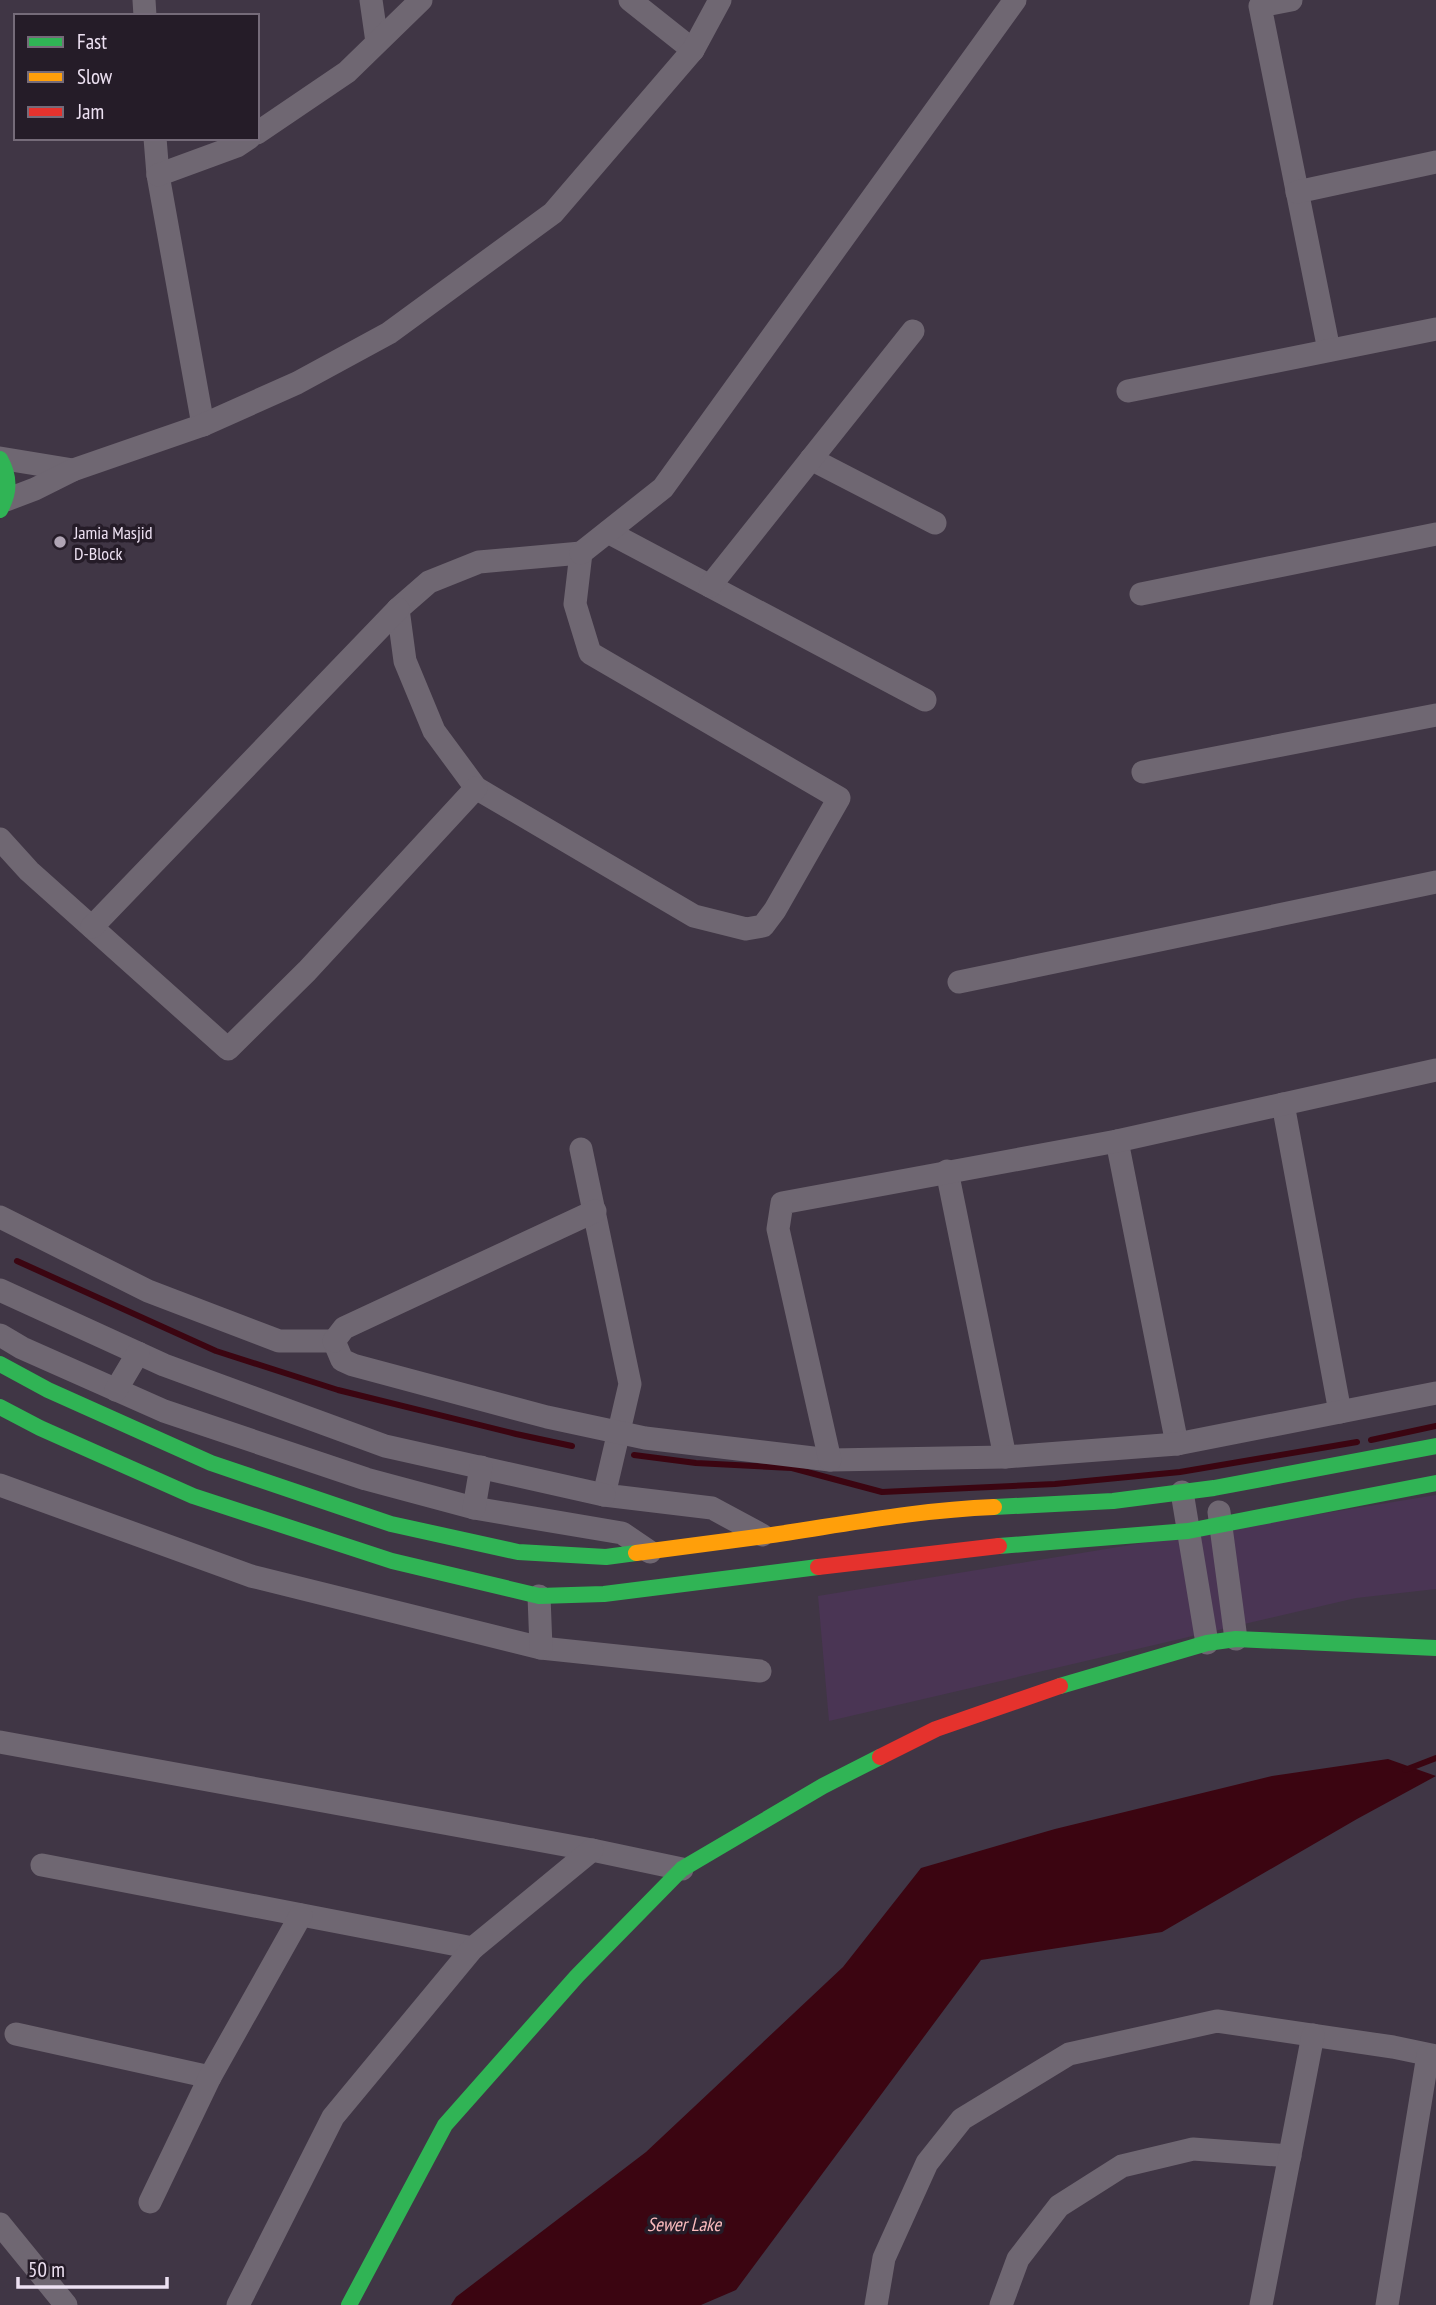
<svg xmlns="http://www.w3.org/2000/svg" width="1436" height="2305" font-family="'PT Sans Narrow',sans-serif">
<style>
.built{fill:#4a3554}
.water{fill:#3b0511}
.lines{fill:none;stroke-linecap:round;stroke-linejoin:round}
.stream{stroke:#3b0511;stroke-width:6}
.street{stroke:#6f6772;stroke-width:23}
.fast{stroke:#30b455;stroke-width:16}
.slow{stroke:#ff9f0a;stroke-width:16}
.jam{stroke:#e5322d;stroke-width:16}
.poi-dot{fill:#b0a5b5;stroke:#251c28;stroke-width:2.5}
.labels{text-anchor:middle;dominant-baseline:central;stroke-width:7;stroke-linejoin:round;paint-order:stroke}
.poi-label{font-size:18px;fill:#ede1f2;stroke:#251c28;text-anchor:start}
.water-label{font-size:19px;font-style:italic;fill:#fabbbe;stroke:#251c28}
</style>
<rect width="100%" height="100%" fill="#403645"/>
<path class="built" d="M1436 1495V1589L1356 1598 829 1721 818 1596Z"/>
<path class="water" d="M1388 1759 1436 1776 1357 1819 1162 1932 981 1960 736 2290 701 2305H451L456 2297 646 2152 843 1967 921 1868 1055 1829 1272 1776Z"/>
<g class="lines">
<g class="stream">
<path d="M17 1261 216 1351 338 1390 516 1434 572 1446"/>
<path d="M1371 1440 1436 1426"/>
<path d="M634 1455 696 1463 792 1468 882 1492 1055 1484 1180 1472 1357 1442"/>
<path d="M1405 1770 1436 1758"/>
</g>
<g class="street">
<path d="M144 0 145 16"/>
<path d="M371 0 377 42"/>
<path d="M630 0 693 50"/>
<path d="M1291 0 1260 6 1329 350"/>
<path d="M257 133 347 72 421 0"/>
<path d="M155 138 158 175 203 425"/>
<path d="M158 175 237 146 249 138"/>
<path d="M1297 192 1436 162"/>
<path d="M1128 391 1436 329"/>
<path d="M0 458 73 470"/>
<path d="M811 459 935 523"/>
<path d="M6 500 35 489 73 470 203 425 297 383 389 333 553 213 693 50 720 0"/>
<path d="M608 532 925 700"/>
<path d="M581 553 575 604 590 653 839 798 775 910 763 926 746 929 694 916 476 788 434 731 405 661 398 609 429 582 479 562Z"/>
<path d="M581 553 663 488 1015 0"/>
<path d="M710 586 913 331"/>
<path d="M1141 594 1436 534"/>
<path d="M1143 772 1436 715"/>
<path d="M0 839 29 871 228 1049 307 971 476 788"/>
<path d="M92 927 398 609"/>
<path d="M959 982 1436 882"/>
<path d="M1283 1104 1340 1412"/>
<path d="M1117 1141 1177 1444"/>
<path d="M581 1149 630 1384 604 1495 712 1508 762 1535"/>
<path d="M947 1171 1005 1457"/>
<path d="M0 1217 148 1291 279 1341H334"/>
<path d="M0 1290 164 1365 385 1446 604 1495"/>
<path d="M0 1335 22 1348 164 1411 366 1479 474 1508 622 1533 650 1552"/>
<path d="M334 1341 342 1360 353 1365 547 1417 645 1438 830 1460 1005 1457 1177 1444 1436 1393"/>
<path d="M334 1341 344 1328 595 1211"/>
<path d="M116 1390 138 1353"/>
<path d="M830 1460 778 1229 782 1203 1117 1141 1436 1070"/>
<path d="M0 1485 251 1576 541 1648 760 1671"/>
<path d="M1182 1492 1207 1643"/>
<path d="M474 1508 481 1467"/>
<path d="M1219 1512 1236 1639"/>
<path d="M539 1596 541 1648"/>
<path d="M0 1742 592 1850 682 1869"/>
<path d="M42 1865 473 1948"/>
<path d="M16 2034 210 2077"/>
<path d="M150 2202 210 2077 301 1915"/>
<path d="M0 2224 66 2305"/>
<path d="M238 2305 333 2117 473 1948 592 1850"/>
<path d="M876 2305 884 2258 927 2163 962 2119 1069 2054 1217 2021 1393 2047 1436 2056"/>
<path d="M1001 2305 1018 2259 1059 2206 1122 2166 1193 2149 1290 2156"/>
<path d="M1261 2305 1313 2035"/>
<path d="M1387 2305 1428 2055"/>
</g>
<g class="fast">
<path d="M0 459C10 477 10 492 0 510"/>
<path d="M0 1364 48 1390 211 1463 391 1524 518 1552 606 1557 636 1553"/>
<path d="M0 1407 40 1428 193 1496 392 1561 539 1596 604 1594 818 1567"/>
<path d="M994 1507 1113 1501 1214 1488 1436 1446"/>
<path d="M999 1546 1188 1531 1436 1483"/>
<path d="M1060 1686 1207 1643 1236 1639 1436 1648"/>
<path d="M349 2305 445 2125 577 1976 682 1869 823 1786 880 1757"/>
</g>
<path class="slow" d="M636 1553C679 1547 722 1542 765 1536 841 1525 916 1510 994 1507"/>
<g class="jam">
<path d="M818 1567 999 1546"/>
<path d="M880 1757 936 1729 1060 1686"/>
</g>
</g>
<circle class="poi-dot" cx="60" cy="542" r="7"/>
<g class="labels">
<g class="poi-label">
<text x="74" y="532">Jamia Masjid<tspan x="74" dy="21">D-Block</tspan></text>
</g>
<g class="water-label">
<text x="684" y="2224">Sewer Lake</text>
</g>
</g>
<rect x="14" y="14" width="245" height="126" fill="#251c28" stroke="#756b79" stroke-width="2"/>
<rect x="28" y="37" width="35" height="10" fill="#30b455" stroke="#756b79" stroke-width="2"/>
<text x="77" y="49" font-size="21" fill="#ede1f2">Fast</text>
<rect x="28" y="72" width="35" height="10" fill="#ff9f0a" stroke="#756b79" stroke-width="2"/>
<text x="77" y="84" font-size="21" fill="#ede1f2">Slow</text>
<rect x="28" y="107" width="35" height="10" fill="#e5322d" stroke="#756b79" stroke-width="2"/>
<text x="77" y="119" font-size="21" fill="#ede1f2">Jam</text>
<path d="M18 2277v10h149v-10" fill="none" stroke="#ede1f2" stroke-width="3.5"/>
<text x="28" y="2277" font-size="21" fill="#ede1f2" stroke="#251c28" stroke-width="5" paint-order="stroke">50 m</text>
</svg>
